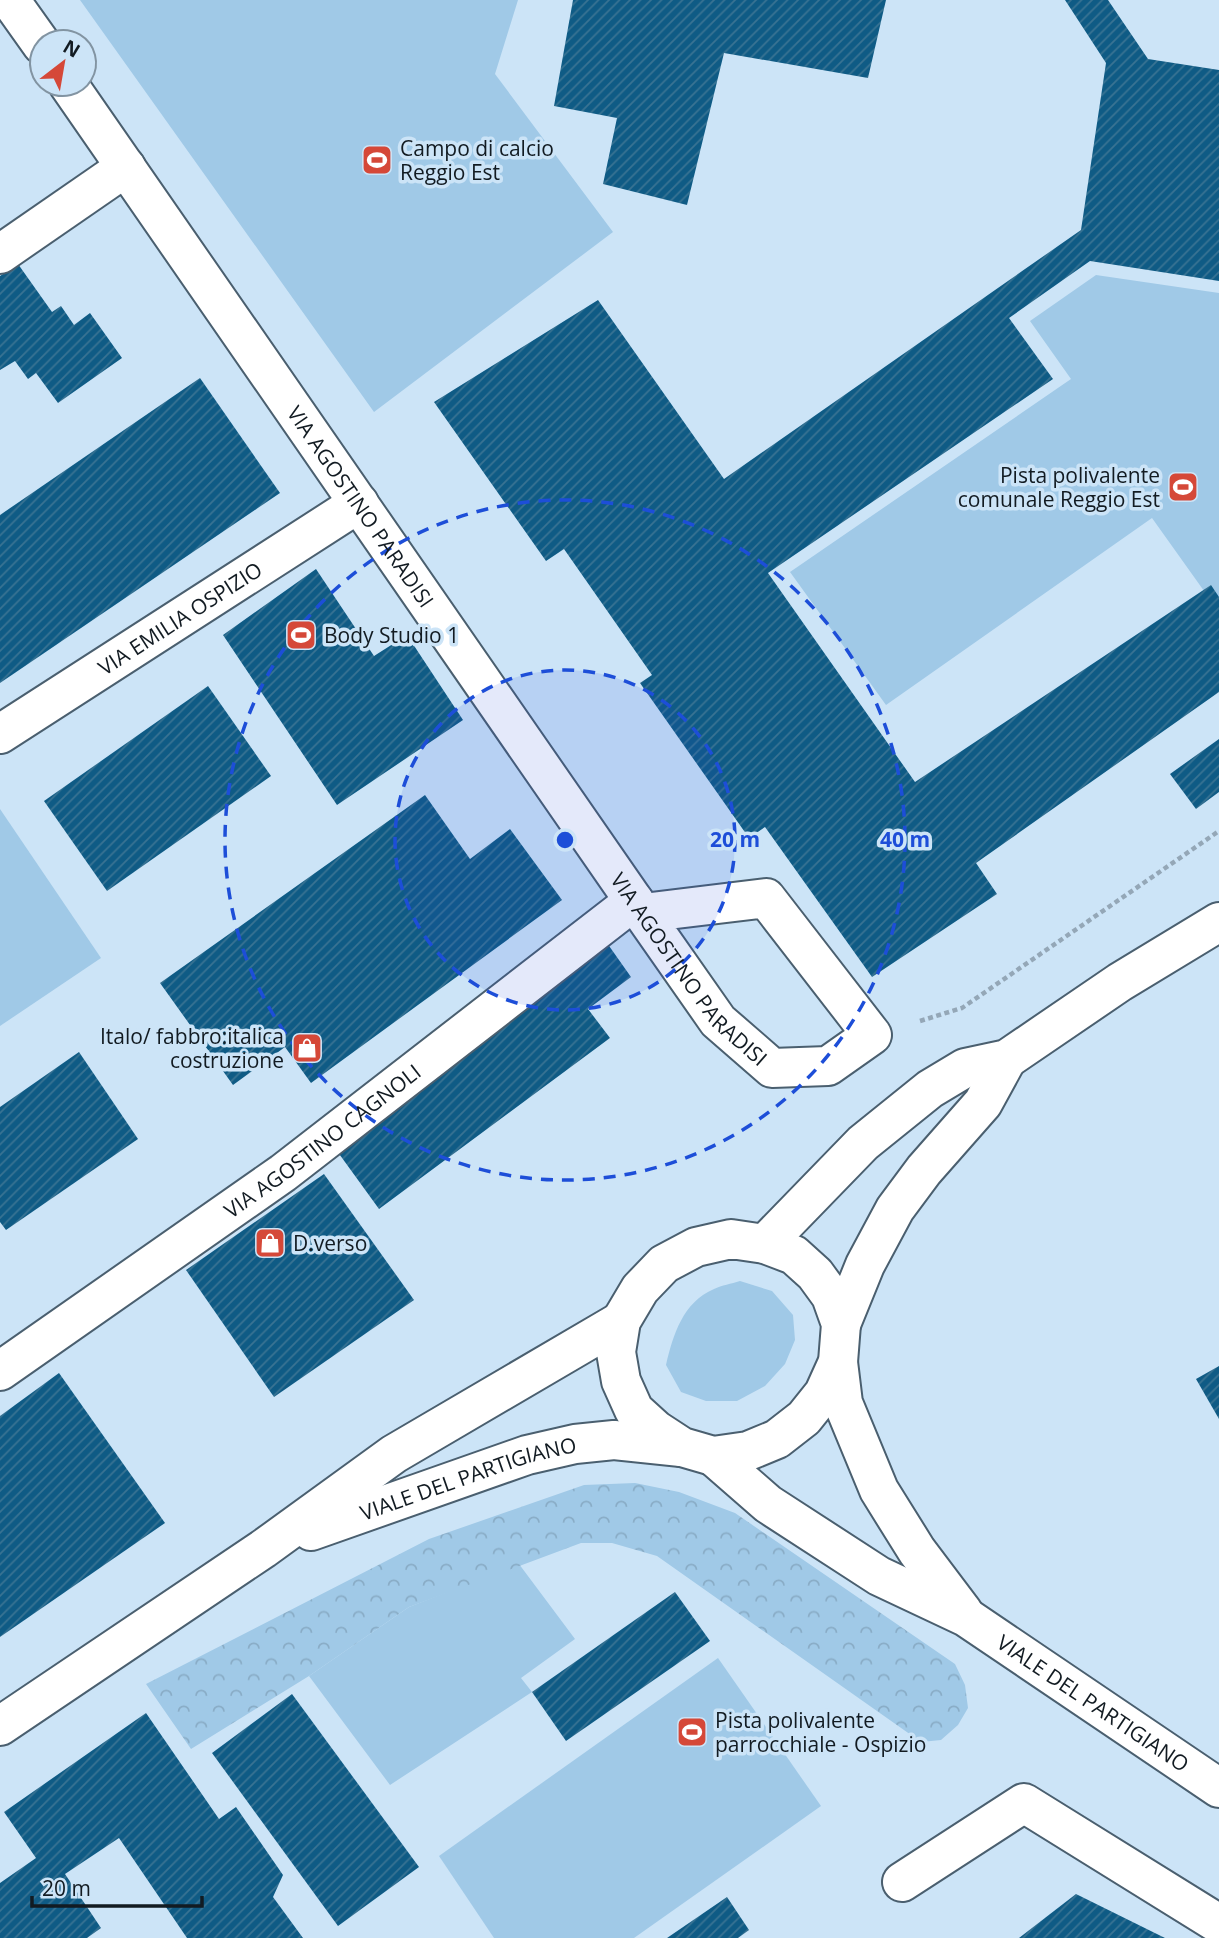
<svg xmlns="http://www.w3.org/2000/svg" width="1219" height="1938" font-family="'Open Sans',sans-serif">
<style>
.green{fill:#a0c9e7}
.forest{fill:url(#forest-crowns)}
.building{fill:url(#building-hatch)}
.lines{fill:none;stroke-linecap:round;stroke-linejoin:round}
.minor-casing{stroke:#4a5f6f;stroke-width:42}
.major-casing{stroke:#4a5f6f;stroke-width:42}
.path{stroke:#94a7b7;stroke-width:4.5;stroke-dasharray:5 3.5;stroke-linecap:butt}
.minor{stroke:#fff;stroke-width:38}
.major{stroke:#fff;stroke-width:38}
.ring{fill:none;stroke:#1d4ed8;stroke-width:3.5;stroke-dasharray:12 9}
.labels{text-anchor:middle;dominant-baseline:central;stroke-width:7;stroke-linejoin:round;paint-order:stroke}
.poi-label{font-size:21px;fill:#121b22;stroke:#cce4f7;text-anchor:start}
.street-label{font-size:21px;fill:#121b22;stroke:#cce4f7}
.centre{fill:#1d4ed8;stroke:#cce4f7;stroke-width:3.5}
.ring-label{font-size:21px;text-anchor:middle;font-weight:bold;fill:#1d4ed8;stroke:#cce4f7;stroke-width:7;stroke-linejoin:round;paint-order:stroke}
</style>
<defs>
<pattern id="forest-crowns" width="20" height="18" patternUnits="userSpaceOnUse" patternTransform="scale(1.75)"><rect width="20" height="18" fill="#a0c9e7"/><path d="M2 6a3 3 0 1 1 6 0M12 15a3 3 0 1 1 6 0" fill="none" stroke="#89acc6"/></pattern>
<pattern id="building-hatch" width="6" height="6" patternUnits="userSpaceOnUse" patternTransform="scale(1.75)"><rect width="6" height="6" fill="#0f5b85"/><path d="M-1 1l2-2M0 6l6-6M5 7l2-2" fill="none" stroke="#397393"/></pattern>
</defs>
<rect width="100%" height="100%" fill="#cce4f7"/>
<g class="green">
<path d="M80 0H518L495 74 613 232 374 412Z"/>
<path d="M1096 275 1219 293V612L1152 518 886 705 790 572 1071 379 1030 321Z"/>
<path d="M0 809 101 958 0 1026Z"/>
<path d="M740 1281 772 1291 793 1315 795 1340 785 1364 765 1386 737 1401H706L681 1392 666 1365C673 1335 683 1302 714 1289 722 1285 731 1284 740 1281Z"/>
<path d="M519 1564 575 1639 521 1678 532 1692 390 1785 309 1676 409 1607Z"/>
<path d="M718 1658 821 1806 634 1938H494L439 1856Z"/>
</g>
<path class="forest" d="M635 1483 679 1492 735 1513 955 1664 965 1685 968 1708 958 1725 941 1740 921 1742 657 1556 612 1543H581L409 1607 309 1676 191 1749 146 1684 429 1539 584 1485Z"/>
<g class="building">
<path d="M573 0H886L868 78 724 53 687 205 603 184 617 118 554 106Z"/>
<path d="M1065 0H1108L1148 59 1219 70V281L1090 261 1009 318 1053 379 768 573 915 782 1211 585 1219 597V692L976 863 997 894 872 977 765 827 749 838 640 683 652 675 564 549 546 561 434 402 598 300 724 479 1081 230 1106 63Z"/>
<path d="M18 264 52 312 61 306 74 325 90 313 122 358 58 403 36 373 28 379 15 361 0 370V276Z"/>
<path d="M200 378 280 493 0 683V515Z"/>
<path d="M316 569 374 656 407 635 463 720 337 805 223 635Z"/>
<path d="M208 686 271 776 107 891 44 801Z"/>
<path d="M1219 739V792L1196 809 1170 774Z"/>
<path d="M425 795 470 859 510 829 562 900 311 1083 285 1047 233 1085 160 983Z"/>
<path d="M607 943 631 977 588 1009 610 1038 379 1209 337 1151Z"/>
<path d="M79 1052 138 1139 6 1230 0 1222V1107Z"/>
<path d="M324 1174 414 1300 274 1397 186 1270Z"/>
<path d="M1219 1366V1419L1196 1379Z"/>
<path d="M59 1373 165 1523 0 1637V1416Z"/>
<path d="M675 1592 710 1641 566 1741 532 1692Z"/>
<path d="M292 1694 419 1867 338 1926 212 1753Z"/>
<path d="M146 1713 219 1819 236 1807 283 1875 273 1897 303 1938H187L119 1838 65 1874 101 1928 87 1938H0V1883L36 1858 4 1812Z"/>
<path d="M1076 1894 1165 1938H1019Z"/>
<path d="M727 1897 749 1930 738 1938H667Z"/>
</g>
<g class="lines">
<g class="minor-casing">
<g id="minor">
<path d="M10 0 42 45"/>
<path id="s1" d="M68 84 634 901 718 1021 772 1068 828 1066 872 1035 766 898 643 913"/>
<path d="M0 254 126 167"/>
<path id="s2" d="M0 734 359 503"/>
<path d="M838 1362 843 1403 879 1490 917 1551 963 1612"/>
<path id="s3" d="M0 1371 283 1173 634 901"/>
<path id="s4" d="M713 1456 768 1504 879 1576 966 1617 1219 1788"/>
<path d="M902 1882 1024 1803 1219 1924"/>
</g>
</g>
<g class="major-casing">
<g id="major">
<path d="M731 1239 765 1244 794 1255 815 1274 831 1296 841 1324 838 1362 824 1393 804 1418 777 1439 748 1451 713 1456 682 1447 656 1430 634 1410 621 1381 616 1352 621 1321 640 1289 664 1264 696 1247Z"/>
<path d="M765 1244 863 1143 930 1089 965 1068 1007 1059 1120 982 1219 922"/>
<path d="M841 1324 865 1265 895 1209 924 1170 983 1103 1007 1059"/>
<path id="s5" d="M311 1531 527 1455 575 1444 614 1440 681 1447"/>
<path d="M0 1726 263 1549 394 1454 621 1321"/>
</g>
</g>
<path class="path" d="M920 1021 962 1008 1219 831"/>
<use href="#minor" class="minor"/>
<use href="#major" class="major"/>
</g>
<circle cx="565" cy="840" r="170" fill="#1d4ed8" fill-opacity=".12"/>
<g class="ring">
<circle cx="565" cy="840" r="170"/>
<circle cx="565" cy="840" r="340"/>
</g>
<defs>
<g id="stadium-square" transform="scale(1.575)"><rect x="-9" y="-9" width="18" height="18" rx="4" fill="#d54838" stroke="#cce4f7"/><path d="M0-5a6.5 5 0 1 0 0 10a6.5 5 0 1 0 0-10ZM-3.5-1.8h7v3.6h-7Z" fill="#fff"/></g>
<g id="shop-square" transform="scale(1.575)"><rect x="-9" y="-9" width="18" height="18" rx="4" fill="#d54838" stroke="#cce4f7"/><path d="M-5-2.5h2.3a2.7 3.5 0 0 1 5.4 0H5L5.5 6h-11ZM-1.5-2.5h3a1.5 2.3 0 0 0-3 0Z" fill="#fff"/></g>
</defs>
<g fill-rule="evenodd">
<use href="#stadium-square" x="377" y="160"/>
<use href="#stadium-square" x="1183" y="487"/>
<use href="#stadium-square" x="301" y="635"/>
<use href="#shop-square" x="307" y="1048"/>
<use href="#shop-square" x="270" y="1243"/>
<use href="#stadium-square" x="692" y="1732"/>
</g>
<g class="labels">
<g class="poi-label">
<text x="400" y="148">Campo di calcio<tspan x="400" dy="24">Reggio Est</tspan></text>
<text x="1160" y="475" text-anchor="end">Pista polivalente<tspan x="1160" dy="24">comunale Reggio Est</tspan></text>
<text x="324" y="635">Body Studio 1</text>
<text x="284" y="1036" text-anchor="end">Italo/ fabbro:italica<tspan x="284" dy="24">costruzione</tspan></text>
<text x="293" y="1243">D.verso</text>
<text x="715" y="1720">Pista polivalente<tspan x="715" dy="24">parrocchiale - Ospizio</tspan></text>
</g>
<g class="street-label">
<text stroke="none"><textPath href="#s1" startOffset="514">VIA AGOSTINO PARADISI</textPath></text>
<text stroke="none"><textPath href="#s2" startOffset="214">VIA EMILIA OSPIZIO</textPath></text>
<text stroke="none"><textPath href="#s1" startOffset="1082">VIA AGOSTINO PARADISI</textPath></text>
<text stroke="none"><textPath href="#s3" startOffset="396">VIA AGOSTINO CAGNOLI</textPath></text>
<text stroke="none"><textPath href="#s5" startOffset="166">VIALE DEL PARTIGIANO</textPath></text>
<text stroke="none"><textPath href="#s4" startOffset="455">VIALE DEL PARTIGIANO</textPath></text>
</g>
</g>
<circle cx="565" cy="840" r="10" class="centre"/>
<g class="ring-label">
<text x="735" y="847">20 m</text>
<text x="905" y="847">40 m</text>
</g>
<g transform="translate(63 63) rotate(31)"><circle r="33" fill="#cce4f7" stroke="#8294a2" stroke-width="2"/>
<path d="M0-5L12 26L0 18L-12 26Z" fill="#d54838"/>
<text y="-10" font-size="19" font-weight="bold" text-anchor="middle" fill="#121b22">N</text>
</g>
<path d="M32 1896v10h170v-10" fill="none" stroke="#121b22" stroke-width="3.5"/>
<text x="42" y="1896" font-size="21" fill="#121b22" stroke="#cce4f7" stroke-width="5" paint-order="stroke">20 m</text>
</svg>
